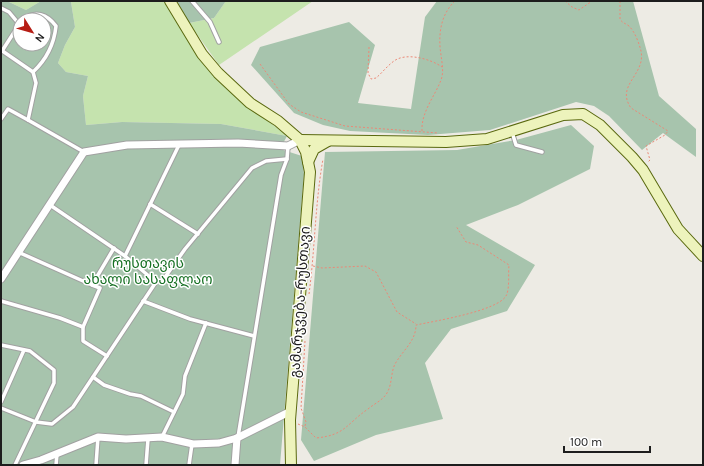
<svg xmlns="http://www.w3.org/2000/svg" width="704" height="466" font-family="Karla,'Noto Sans Georgian',sans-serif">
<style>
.grass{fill:#c5e3ae}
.cemetery{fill:#a7c4ad;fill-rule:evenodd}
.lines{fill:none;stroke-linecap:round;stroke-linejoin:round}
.service-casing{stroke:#a1a1a1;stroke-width:5.5}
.minor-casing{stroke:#a1a1a1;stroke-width:9}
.secondary-casing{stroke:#5a690f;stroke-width:12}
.path{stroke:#eb8977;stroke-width:1;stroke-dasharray:2 2;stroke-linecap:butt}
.service{stroke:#fff;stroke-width:3.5}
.minor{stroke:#fff;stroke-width:7}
.secondary{stroke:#edf3bc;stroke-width:10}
.labels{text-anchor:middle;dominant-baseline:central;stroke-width:3;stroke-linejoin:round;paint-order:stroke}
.park-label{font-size:14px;fill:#167023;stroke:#fff}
.street-label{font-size:14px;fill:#1d1d1d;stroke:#fff}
</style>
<rect width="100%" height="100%" fill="#edebe4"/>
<g class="grass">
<path d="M7 1H41L26 10Z"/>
<path d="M67 1H165C181 27 195 58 218 80 239 101 264 117 287 136L221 124 122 122 86 125 83 96 88 76 66 72 58 63 65 45 75 27 71 2Z"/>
<path d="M226 1H313L219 65 189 23 214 18Z"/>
</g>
<g class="cemetery">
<path d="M1 1H7L26 10 41 1 71 2 75 27 65 45 58 63 66 72 88 76 83 96 86 125 122 122 221 124 287 136 280 149 302 156 304 174 280 465H1ZM20 20H44V44H20Z"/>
<path d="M177 1H226L214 18 189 23Z"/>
<path d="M437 1H633L659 96 696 129V157L663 133 642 150 609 116 594 106 576 102 490 130 428 135 350 131 323 125 294 113 251 65 260 47 349 22 375 45 358 103 411 109 425 17Z"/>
<path d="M571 125 594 146 590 169 518 205 466 225 535 265 507 311 451 329 425 363 443 419 376 435 314 461 301 440 325 152 457 150 516 140Z"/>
</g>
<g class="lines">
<g class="service-casing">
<g id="service">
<path d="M192 1 210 22 219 42"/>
<path d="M1 8 9 12 19 24"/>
<path d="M23 20C35 10 47 14 56 26 54 45 47 59 33 72"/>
<path d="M1 50 33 72 36 83 28 120 84 152"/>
<path d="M2 51 20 23"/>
<path d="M1 119 8 109 28 120"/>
<path d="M512 132 516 145 542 152"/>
<path d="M150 204 198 234"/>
<path d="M50 205 125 256 156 282"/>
<path d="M18 252 92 285"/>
<path d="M125 256 179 145"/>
<path d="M1 301 60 318 83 327"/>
<path d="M143 301 190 319 254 336"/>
<path d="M1 345 30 351 54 370V383L15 465"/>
<path d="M107 356 83 341V327L100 288 92 285 114 248"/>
<path d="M93 377 104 385 130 394 141 396 174 412"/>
<path d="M1 402 24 350"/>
<path d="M1 408 36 422 52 424 73 407 156 282 163 280 185 249 252 168 266 161 287 159"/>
<path d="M162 437 183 394 185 376 206 323"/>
<path d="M238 437 281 175 287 159 288 146"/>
<path d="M56 465 57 454"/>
<path d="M96 465 98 437"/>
<path d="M146 465 148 439"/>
<path d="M189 465 192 444"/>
</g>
</g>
<g class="minor-casing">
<g id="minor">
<path d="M1 279 84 152 127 145 238 143 288 146 300 140"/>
<path d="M23 465 41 460 98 437 126 439 162 437 193 444 219 443 237 438 291 411"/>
<path d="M235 465 237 438"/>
</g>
</g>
<g class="secondary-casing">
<g id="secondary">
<path d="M170 1 202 54 218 73 250 103 278 121 300 140 306 152 310 172 290 420 291 465"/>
<path d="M300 140 446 142 487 139 563 115 583 114 600 125 632 157 643 170 678 229 703 256"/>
<path d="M308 162 314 149 328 141"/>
</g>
</g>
<g class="path">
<path d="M565 1 572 7 579 10 592 1"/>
<path d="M620 1V19C622 23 625 23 629 26 635 32 639 43 641 51 646 75 615 85 631 108L668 131 665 135 646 146 650 160 648 162"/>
<path d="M369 47 368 73 371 79 376 78C382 73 387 66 394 61 406 52 431 59 442 67"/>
<path d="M260 64 289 104 301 112 345 126 438 133"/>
<path d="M422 131C421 112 435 96 441 80 444 72 442 63 441 55 438 36 440 15 455 1"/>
<path d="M313 266 322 268 365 266 376 272 397 312 416 324"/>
<path d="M309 294C315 249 315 204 323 159"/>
<path d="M305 341 301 408 306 422 305 426"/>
<path d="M298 424 305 427 316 438C346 435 346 424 368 409 375 403 384 400 388 391 392 383 391 372 395 364 403 350 416 341 416 325 435 321 497 311 506 296 510 289 508 273 509 265L478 245 466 242 456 226"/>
</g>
<use href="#service" class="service"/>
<use href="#minor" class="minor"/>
<use href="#secondary" class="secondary"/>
</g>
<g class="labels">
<g class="park-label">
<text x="148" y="263">რუსთავის<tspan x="148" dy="16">ახალი სასაფლაო</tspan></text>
</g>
<g class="street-label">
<text transform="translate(300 302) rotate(-86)">გამარჯვება-რუსთავი</text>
</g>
</g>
<rect width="704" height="466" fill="none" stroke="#1d1d1d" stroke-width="4"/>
<g transform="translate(32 32) rotate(127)"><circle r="19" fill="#ffffff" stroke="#a5a5a5"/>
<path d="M0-3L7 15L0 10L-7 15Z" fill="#b61d14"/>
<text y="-6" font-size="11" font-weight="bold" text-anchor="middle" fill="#1d1d1d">N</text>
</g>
<path d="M564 446v6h86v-6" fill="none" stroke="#1d1d1d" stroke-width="2"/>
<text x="570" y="446" font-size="12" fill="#1d1d1d" stroke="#ffffff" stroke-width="3" paint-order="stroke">100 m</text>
</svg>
